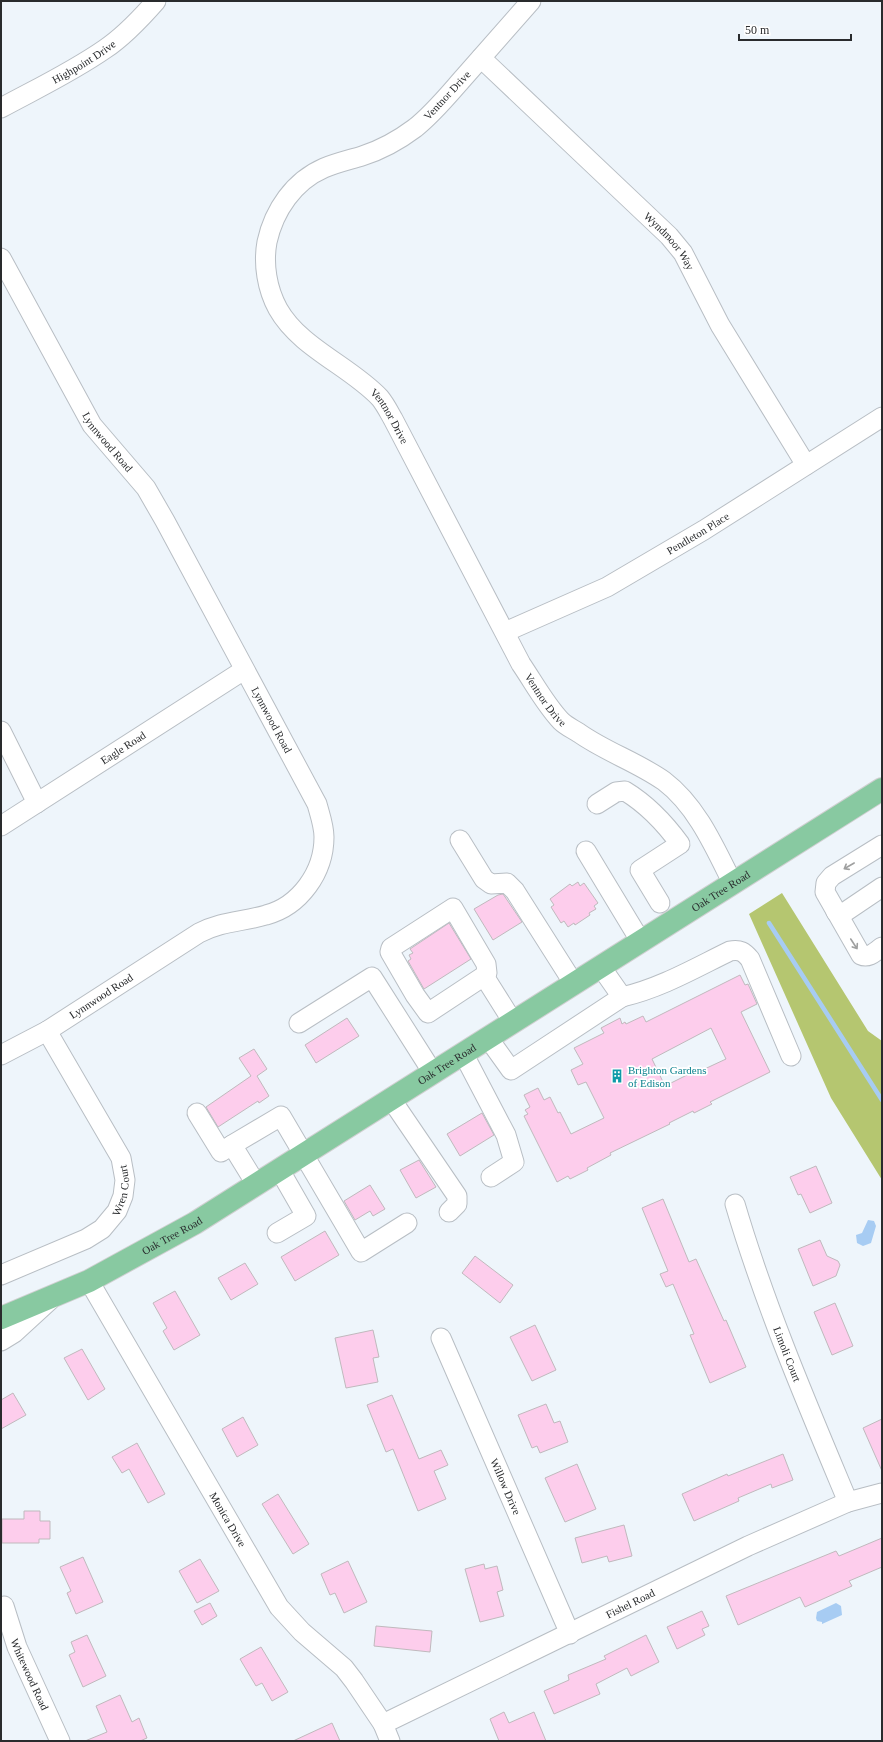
<svg xmlns="http://www.w3.org/2000/svg" width="883" height="1742" font-family="Georgia,serif">
<style>
.forest{fill:#b5c670}
.water{fill:#a7ccf3}
.lines{fill:none;stroke-linecap:round;stroke-linejoin:round}
.stream{stroke:#a7ccf3;stroke-width:4.5}
.building{fill:#fdcdec;stroke:#c0b9bd;fill-rule:evenodd}
.minor-casing{stroke:#b8bec4;stroke-width:21}
.major-casing{stroke:#d0d0d1;stroke-width:24}
.minor{stroke:#fff;stroke-width:19}
.major{stroke:#88c9a1;stroke-width:22}
.oneway{stroke:#9fa0a0}
.labels{text-anchor:middle;dominant-baseline:central;stroke-width:3.5;stroke-linejoin:round;paint-order:stroke}
.street-label{font-size:11px;fill:#292b2d;stroke:#fff}
.culture-label{font-size:11px;fill:#0d838f;stroke:#fff;text-anchor:start}
</style>
<rect width="100%" height="100%" fill="#eef5fb"/>
<path class="forest" d="M782 893 868 1031 882 1041V1180L831 1098 749 914Z"/>
<g class="water">
<path d="M868 1220 874 1221 876 1226 871 1243 863 1246 857 1243 856 1235 862 1233Z"/>
<path d="M836 1603 841 1606 842 1615 822 1624V1622L817 1621 816 1618 817 1612Z"/>
</g>
<g class="lines">
<path class="stream" d="M769 923 882 1100"/>
</g>
<g class="building">
<path d="M578 882 580 886 584 883 598 903 594 906 596 909 589 913 590 915 575 925 574 923 568 927 564 921 561 923 551 907 554 905 550 899 570 884 572 886Z"/>
<path d="M503 894 522 922 493 940 474 909 498 895Z"/>
<path d="M449 923 471 959 424 989 408 961 411 959 409 955 413 953 410 949Z"/>
<path d="M740 975 745 985 748 984 757 1004 741 1012 770 1072 710 1102 712 1104 694 1113 693 1111 669 1123 670 1124 610 1153 611 1155 587 1168 588 1170 570 1179 568 1176 557 1182 524 1116 528 1114 525 1110 530 1107 524 1095 538 1088 544 1100 550 1097 558 1113 560 1112 571 1134 604 1118 586 1082 578 1085 571 1070 583 1064 574 1048 604 1033 601 1028 620 1018 622 1024 625 1022 626 1024 643 1016 646 1022ZM711 1028 726 1059 696 1073 695 1071 665 1086 652 1059Z"/>
<path d="M347 1018 359 1036 316 1063 305 1045Z"/>
<path d="M254 1049 267 1069 257 1076 269 1096 259 1103 258 1101 218 1127 206 1107 251 1076 239 1058Z"/>
<path d="M482 1113 494 1135 460 1156 447 1134Z"/>
<path d="M419 1160 436 1187 416 1198 400 1170Z"/>
<path d="M816 1166 832 1203 810 1213 801 1194 798 1195 790 1177Z"/>
<path d="M370 1185 385 1209 373 1216 370 1211 355 1220 344 1201Z"/>
<path d="M663 1199 689 1262 696 1259 724 1321 726 1320 746 1367 710 1383 690 1335 694 1334 673 1284 666 1287 660 1274 668 1271 642 1208Z"/>
<path d="M325 1231 339 1255 295 1281 281 1257Z"/>
<path d="M820 1240 827 1256 838 1261 840 1265 836 1276 813 1286 798 1249Z"/>
<path d="M475 1256 513 1285 500 1303 462 1273Z"/>
<path d="M245 1263 258 1284 231 1300 218 1278Z"/>
<path d="M175 1291 200 1335 174 1350 163 1331 167 1328 153 1303Z"/>
<path d="M835 1303 853 1346 832 1355 814 1312Z"/>
<path d="M535 1325 556 1370 532 1381 510 1337Z"/>
<path d="M373 1330 379 1357 373 1358 378 1382 346 1388 335 1338Z"/>
<path d="M82 1349 105 1389 88 1400 64 1358Z"/>
<path d="M13 1393 26 1415 1 1429V1400Z"/>
<path d="M392 1395 419 1459 441 1450 448 1465 434 1471 446 1499 418 1511 393 1449 386 1452 367 1405Z"/>
<path d="M546 1404 554 1423 560 1421 568 1442 540 1453 537 1446 532 1448 518 1415Z"/>
<path d="M243 1417 258 1445 237 1457 222 1429Z"/>
<path d="M882 1419V1471L863 1428Z"/>
<path d="M137 1443 165 1494 148 1503 129 1469 122 1473 112 1457Z"/>
<path d="M783 1454 793 1480 772 1488 771 1484 738 1498 739 1501 694 1521 682 1494 727 1474 728 1476Z"/>
<path d="M577 1464 596 1509 565 1522 545 1478Z"/>
<path d="M278 1494 309 1544 293 1554 262 1504Z"/>
<path d="M24 1511H40V1521H50V1539H39V1543H2V1519H24Z"/>
<path d="M624 1525 632 1556 609 1562 607 1556 582 1563 575 1538Z"/>
<path d="M882 1538V1567L849 1581 852 1586 805 1607 800 1597 738 1625 726 1596 836 1551 839 1556Z"/>
<path d="M83 1557 103 1602 76 1614 67 1593 71 1591 60 1567Z"/>
<path d="M200 1559 219 1591 197 1603 179 1571Z"/>
<path d="M348 1561 367 1602 344 1613 335 1593 330 1595 321 1574Z"/>
<path d="M484 1564 485 1569 497 1566 503 1590 497 1592 504 1616 480 1622 465 1569Z"/>
<path d="M210 1603 217 1616 202 1625 194 1611Z"/>
<path d="M702 1611 709 1626 702 1629 705 1635 677 1649 667 1627Z"/>
<path d="M376 1626 432 1631 430 1652 374 1646Z"/>
<path d="M87 1635 106 1676 83 1687 69 1655 75 1652 71 1642Z"/>
<path d="M646 1635 659 1662 631 1676 627 1668 596 1684 600 1694 554 1714 544 1691 569 1680 568 1675 606 1659 604 1656Z"/>
<path d="M261 1647 288 1692 272 1701 262 1683 256 1686 240 1659Z"/>
<path d="M120 1695 132 1722 139 1718 147 1738 140 1741H85L107 1732 96 1706Z"/>
<path d="M504 1712 509 1723 534 1712 546 1741H499L490 1719Z"/>
<path d="M332 1723 340 1741H293Z"/>
</g>
<g class="lines">
<g class="minor-casing">
<g id="minor">
<path id="s1" d="M531 1C509 26 487 51 465 76 449 94 434 113 415 128 399 140 381 150 362 156 349 160 336 163 324 168 294 181 274 210 267 242 263 264 267 289 278 309 300 348 350 366 380 398 385 404 389 412 393 419L521 664C534 683 545 704 561 721 566 726 573 729 579 733 606 752 637 762 664 781 697 806 715 848 733 884"/>
<path id="s2" d="M481 58 669 236 683 253 720 325 806 465"/>
<path id="s3" d="M1 108C36 89 72 72 105 49 123 37 142 17 156 1"/>
<path id="s4" d="M1 258 92 425 146 488 165 521 317 804C320 815 324 826 324 837 324 872 300 906 266 915 242 922 222 921 199 933L47 1031 1 1055"/>
<path id="s5" d="M505 632 607 587 704 530 882 417"/>
<path d="M1 731 37 803"/>
<path d="M597 804 616 792 625 791C648 805 664 822 680 844L640 870 660 903"/>
<path id="s6" d="M1 826 244 670"/>
<path d="M460 840 484 879 491 884 507 883 515 891 574 984"/>
<path d="M882 845 832 876 826 883 825 892 861 955C869 959 876 951 882 947"/>
<path d="M586 851 641 942"/>
<path d="M836 912 840 914 845 912 882 887"/>
<path d="M484 976 487 973 486 964 453 908 391 948 390 952 415 995 428 1013 484 976 513 1022"/>
<path d="M622 997C661 988 695 968 730 951 740 949 744 952 750 959L791 1056"/>
<path d="M299 1023 372 977 433 1073"/>
<path d="M488 1038 511 1070 622 997 601 967"/>
<path d="M463 1053 506 1135 514 1162 491 1177"/>
<path d="M391 1099 457 1196V1204L449 1212"/>
<path d="M197 1113 221 1152 232 1145"/>
<path d="M256 1184 232 1145 281 1116 361 1252 407 1223"/>
<path id="s7" d="M735 1204C765 1306 807 1404 848 1502"/>
<path d="M277 1233 306 1216 279 1169"/>
<path id="s8" d="M1 1275 86 1239 102 1229 117 1211 123 1196 125 1180 121 1158 47 1031"/>
<path id="s9" d="M89 1281 279 1607 302 1632 344 1668 354 1681 383 1724 390 1741"/>
<path id="s10" d="M441 1338 570 1634"/>
<path d="M1 1341 14 1333 50 1300"/>
<path id="s11" d="M4 1606 17 1647 60 1741"/>
<path id="s12" d="M383 1724 748 1546 848 1502 882 1493"/>
</g>
</g>
<g class="major-casing">
<g id="major">
<path id="s13" d="M1 1318 89 1281 195 1223 882 789"/>
</g>
</g>
<use href="#minor" class="minor"/>
<use href="#major" class="major"/>
</g>
<defs><path id="oneway-shaft" d="M-6 0H5M1.5-3L5.5 0L1.5 3" fill="none" stroke-width="1.6" stroke-linecap="round" stroke-linejoin="round"/></defs>
<g class="oneway">
<use href="#oneway-shaft" transform="translate(849 866) rotate(150)"/>
<use href="#oneway-shaft" transform="translate(854 944) rotate(57)"/>
</g>
<defs>
<g id="building-bare" transform="scale(1.08)"><path d="M-4-6H4V6H1V3H-1V6H-4ZM-2.5-4.3h1.7v1.8h-1.7ZM.8-4.3h1.7v1.8H.8ZM-2.5-1h1.7V.8h-1.7ZM.8-1h1.7V.8H.8Z" fill="#0f9aa8" stroke="#fff" stroke-width="2.5" paint-order="stroke"/></g>
</defs>
<g fill-rule="evenodd">
<use href="#building-bare" x="617" y="1076"/>
</g>
<g class="labels">
<g class="street-label">
<text stroke="none"><textPath href="#s3" startOffset="95">Highpoint Drive</textPath></text>
<text transform="translate(447 95) rotate(-47)">Ventnor Drive</text>
<text stroke="none"><textPath href="#s2" startOffset="263">Wyndmoor Way</textPath></text>
<text stroke="none"><textPath href="#s1" startOffset="595">Ventnor Drive</textPath></text>
<text stroke="none"><textPath href="#s4" startOffset="213">Lynnwood Road</textPath></text>
<text stroke="none"><textPath href="#s5" startOffset="217">Pendleton Place</textPath></text>
<text stroke="none"><textPath href="#s1" startOffset="919">Ventnor Drive</textPath></text>
<text stroke="none"><textPath href="#s4" startOffset="537">Lynnwood Road</textPath></text>
<text stroke="none"><textPath href="#s6" startOffset="145">Eagle Road</textPath></text>
<text stroke="none"><textPath href="#s13" startOffset="838">Oak Tree Road</textPath></text>
<text transform="translate(101 996) rotate(-33)">Lynnwood Road</text>
<text stroke="none"><textPath href="#s13" startOffset="514">Oak Tree Road</textPath></text>
<text stroke="none"><textPath href="#s8" startOffset="156">Wren Court</textPath></text>
<text stroke="none"><textPath href="#s13" startOffset="190">Oak Tree Road</textPath></text>
<text stroke="none"><textPath href="#s7" startOffset="159">Limoli Court</textPath></text>
<text stroke="none"><textPath href="#s10" startOffset="162">Willow Drive</textPath></text>
<text stroke="none"><textPath href="#s9" startOffset="276">Monica Drive</textPath></text>
<text stroke="none"><textPath href="#s12" startOffset="275">Fishel Road</textPath></text>
<text stroke="none"><textPath href="#s11" startOffset="73">Whitewood Road</textPath></text>
</g>
<g class="culture-label">
<text x="628" y="1070">Brighton Gardens<tspan x="628" dy="13">of Edison</tspan></text>
</g>
</g>
<rect width="883" height="1742" fill="none" stroke="#292b2d" stroke-width="4"/>
<path d="M739 34v6h112v-6" fill="none" stroke="#292b2d" stroke-width="2"/>
<text x="745" y="34" font-size="12" fill="#292b2d" stroke="#ffffff" stroke-width="3" paint-order="stroke">50 m</text>
</svg>
